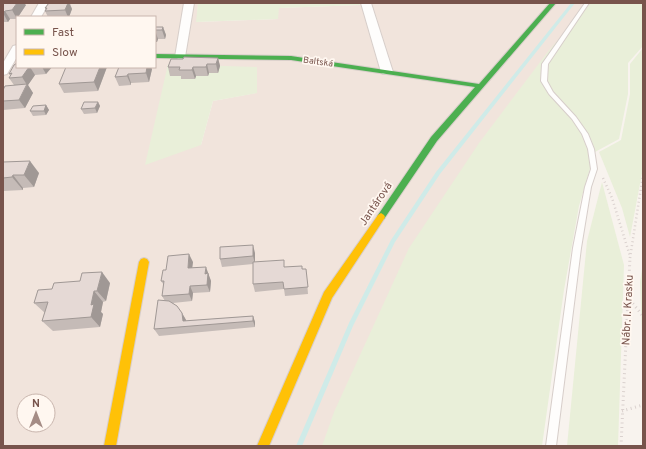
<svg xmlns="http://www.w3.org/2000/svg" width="646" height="449" font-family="Overpass,sans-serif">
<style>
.residential{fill:#f1e4dc;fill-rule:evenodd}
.green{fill:#e9efd9}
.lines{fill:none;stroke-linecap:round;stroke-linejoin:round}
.stream{fill:#cfebe8;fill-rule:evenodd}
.lane-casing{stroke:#d7ceca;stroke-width:2}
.street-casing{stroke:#d7ceca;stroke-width:2}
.fast-casing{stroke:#d8ceca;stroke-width:2}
.slow-casing{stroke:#d8ceca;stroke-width:2}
.path-far1{stroke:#dad1ce;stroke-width:2.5;stroke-dasharray:1 3;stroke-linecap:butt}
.path{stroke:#dad1ce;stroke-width:3;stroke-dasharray:1 3.5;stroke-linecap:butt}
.lane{fill:#fefdfc;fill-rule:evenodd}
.street{fill:#fefdfc;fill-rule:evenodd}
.fast{fill:#4caf50;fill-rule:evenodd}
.slow{fill:#ffc107;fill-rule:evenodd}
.wall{fill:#c5bbb7}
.shaded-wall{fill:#a09895}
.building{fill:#e5d9d5;stroke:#a09895}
.labels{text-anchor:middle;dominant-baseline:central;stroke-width:3.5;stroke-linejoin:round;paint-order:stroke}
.far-street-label{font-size:9px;fill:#78544c;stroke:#fff7f0}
.street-label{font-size:11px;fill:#78544c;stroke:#fff7f0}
</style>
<rect width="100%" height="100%" fill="#f8f3ee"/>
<path class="residential" d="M3 3H198L197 22 278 19V8L360 5 359 3H625L373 446H3ZM17 17H155V67H17ZM168 64 256 93 213 101 201 145ZM24 401H48V425H24Z"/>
<g class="green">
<path d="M198 3H359L360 5 279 8 278 19 196 22Z"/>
<path d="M591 3H643V46L628 63V94L619 139 595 152 579 206 564 290 542 446H322L334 412 409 248 479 143 550 49Z"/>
<path d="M643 48V168L630 237 622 208 599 152 621 140 630 94V64Z"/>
<path d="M168 64 257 67V93L213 101 201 145 145 165Z"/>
<path d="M602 182 624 265 618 446H567L587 241Z"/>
<path d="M643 263V370L640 282Z"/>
</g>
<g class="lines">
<path class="stream" d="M571 3H575L440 174 395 242 353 326 302 446H296L349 323 391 240 436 172Z"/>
<g class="lane-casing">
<path id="lane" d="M585 3H589L548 64 547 81 553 92 576 117 588 134 594 149 597 169 591 187 581 248 556 446H546L573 248 585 187 591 169 588 149 582 134 572 119 549 94 541 81 542 64Z"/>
</g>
<g class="street-casing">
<g id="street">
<path d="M39 3H49L41 17H31Z"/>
<path d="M184 3H194L185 57 180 60 175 57Z"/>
<path d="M361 3H371L393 72 391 74H383L381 72Z"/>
<path d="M17 45V57L7 74 3 75V63L13 46Z"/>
</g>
</g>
<g class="fast-casing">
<path id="fast" d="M550 3H556L437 141 384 219H378L377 217 378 215 431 137 475 87 291 60 155 58V54L291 56 479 84Z"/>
</g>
<g class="slow-casing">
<g id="slow">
<path d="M381 213 384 215 385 217 384 219 332 298 269 446H257L324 292 378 215Z"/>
<path d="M144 258 147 259 149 262 116 446H104L139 262 141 259Z"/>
</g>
</g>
<g class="path-far1">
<path d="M603 178 612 198 630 256"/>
<path d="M630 258 643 175"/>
</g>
<g class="path">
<path d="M630 300 643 316"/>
<path d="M622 411 643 405"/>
<path d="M621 446 630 257"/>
</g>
<use href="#lane" class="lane"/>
<use href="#street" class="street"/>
<use href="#fast" class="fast"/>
<use href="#slow" class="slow"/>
</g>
<g class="wall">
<path d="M3 3 26 5 18 17H17V19H10L8 22H3Z"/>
<path d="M49 3H74H70L72 9 69 17H48L45 11 46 10 45 8Z"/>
<path d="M155 27H163L166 35 165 39H158L157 42H155Z"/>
<path d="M218 58 220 66 218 73H209L208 76H196L195 79H181V76H170L168 67 183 59Z"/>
<path d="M17 67H52L46 74 35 75 28 85 33 93 25 108 3 110V90L14 85 9 78 11 75 9 74Z"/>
<path d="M107 67 98 91 64 93 59 84Z"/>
<path d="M119 67 152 69 149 82 131 83V85L119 86 115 77Z"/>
<path d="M98 102 100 106 97 113 84 114 81 109Z"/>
<path d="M46 105 49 110 46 115 33 116 30 111Z"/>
<path d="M3 162 39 173 34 187 23 188V190L3 191Z"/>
<path d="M255 253V262L285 267 302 269H306L308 294 285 296 284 289 255 292 253 284V264L222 267 220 259Z"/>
<path d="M193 262 192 268 209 274V276L211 281 210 292 193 293 192 301 173 303 182 313 186 320V321L253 316 255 322V327L159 336 154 329 165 301 162 296 164 285 161 281 166 270Z"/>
<path d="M110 283 106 301 103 302 101 312 103 314 100 327 53 331 42 321 45 313 34 303Z"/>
</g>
<g class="shaded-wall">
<path d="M17 3H24L26 5 18 17H17V19L12 10Z"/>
<path d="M68 3H69L72 9 69 17H68L65 10Z"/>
<path d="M5 11 10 19 8 22 3 13Z"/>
<path d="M163 27 166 35 165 39 162 30Z"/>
<path d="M155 30 158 39 157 42H155Z"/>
<path d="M218 58 220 66 218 73 216 64Z"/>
<path d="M207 64 209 73 208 76 206 67Z"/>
<path d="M29 67H30L35 75 28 85 33 93 25 108 19 100 27 85 22 77Z"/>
<path d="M42 67H52L46 74Z"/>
<path d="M100 67H107L98 91 94 82Z"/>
<path d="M147 67H151L152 69 149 82 146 73Z"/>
<path d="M193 67 196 76 195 79 192 70Z"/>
<path d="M128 74 131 83V85L127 76Z"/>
<path d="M98 102 100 106 97 113 95 108Z"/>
<path d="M46 105 49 110 46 115 44 111Z"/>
<path d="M30 161 39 173 34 187 24 175Z"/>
<path d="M13 175 23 188V190L12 177Z"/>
<path d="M253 245 255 253V264L253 256Z"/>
<path d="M189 254 193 262 191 276 188 268Z"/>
<path d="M206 267 211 281 210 292 207 285 205 274Z"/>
<path d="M102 272 110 283 106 301 97 291Z"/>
<path d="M190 286 193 293 192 301 189 294Z"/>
<path d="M94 291 103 302 101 312 103 314 100 327 91 317V305Z"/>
<path d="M182 313 186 320 187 326 183 321Z"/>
<path d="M253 316 255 322V327L253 321Z"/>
</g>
<g class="building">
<path d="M3 3H17L12 10 5 11 3 13Z"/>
<path d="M49 3H68L65 10 45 11 47 8H45Z"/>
<path d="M155 27H163L162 30H155Z"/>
<path d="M184 57 218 58 216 64H207L206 67H193L192 70H179L180 67H168L171 59H183Z"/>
<path d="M17 63V67H29L22 77 9 78 12 73 9 74 14 65Z"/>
<path d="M66 67H100L94 82 59 84Z"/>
<path d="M119 67H147L146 73 128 74 127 76 115 77Z"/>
<path d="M27 84 19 100 3 101V90L5 86Z"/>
<path d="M84 102H98L95 108 81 109Z"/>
<path d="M46 105 44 111H30L33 106Z"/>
<path d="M30 161 24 175H13L12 177 3 178V162Z"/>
<path d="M253 245V256L220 259V247Z"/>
<path d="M189 254 188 268 206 267 205 274 208 273 207 285 190 286 189 294 162 296 164 281H161L163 270H166L168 256Z"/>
<path d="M284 260V267L302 266V269H306L308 287 284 289 283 282 253 284V262Z"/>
<path d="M102 272 97 291H94L91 305 94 304 91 317 42 321 48 302 34 303 38 290 52 289 54 283 80 281 82 273Z"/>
<path d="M158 300 169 301 177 306 182 313 183 321 253 316V321L154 329Z"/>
</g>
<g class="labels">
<g class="far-street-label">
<text transform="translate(318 62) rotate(8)">Baltská</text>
</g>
<g class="street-label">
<text transform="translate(376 204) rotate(-56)">Jantárová</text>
<text transform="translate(628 310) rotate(-87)">Nábr. I. Krasku</text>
</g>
</g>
<rect width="646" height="449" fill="none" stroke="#78544c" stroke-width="8"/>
<rect x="16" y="16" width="140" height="52" fill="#fff7f0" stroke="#c9b6ae"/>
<rect x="24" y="29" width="20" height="6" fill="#4caf50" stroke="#c9b6ae"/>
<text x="52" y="36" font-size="12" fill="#78544c">Fast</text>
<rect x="24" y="49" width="20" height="6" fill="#ffc107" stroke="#c9b6ae"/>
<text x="52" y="56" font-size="12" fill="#78544c">Slow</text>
<g transform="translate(36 413)"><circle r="19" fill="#fff7f0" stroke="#c9b6ae"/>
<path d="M0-3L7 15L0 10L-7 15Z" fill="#a58c85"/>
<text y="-6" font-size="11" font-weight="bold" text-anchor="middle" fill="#78544c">N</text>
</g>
</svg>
